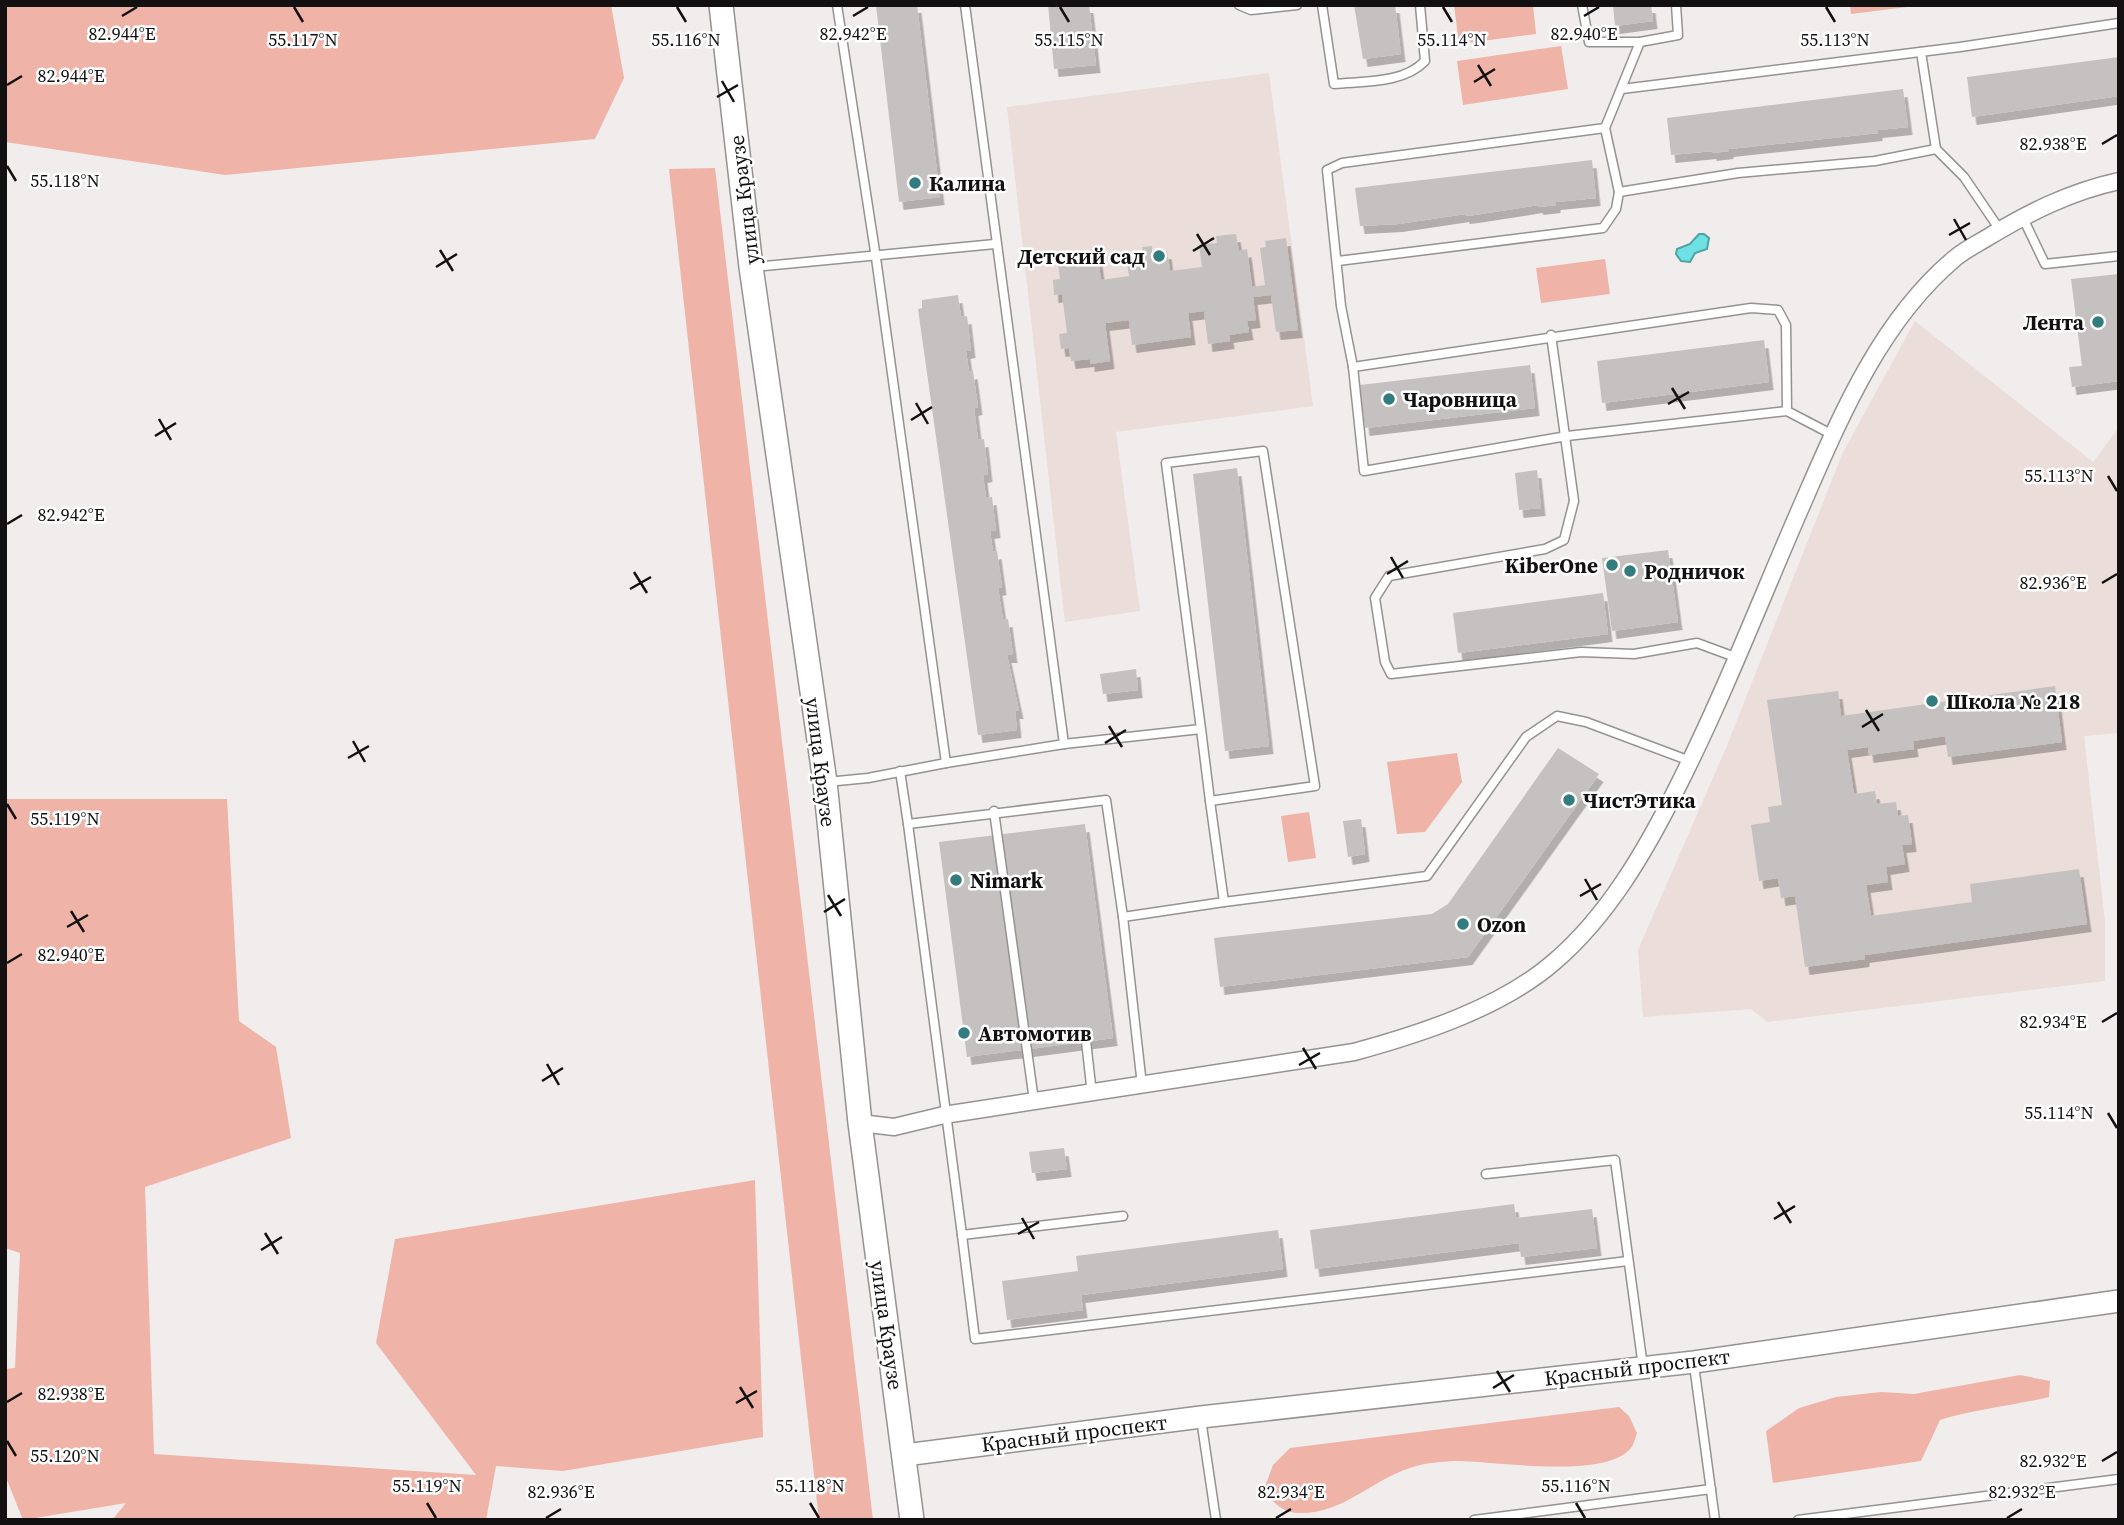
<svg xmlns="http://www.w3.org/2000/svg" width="2124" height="1525" font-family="'Source Serif 4',serif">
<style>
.built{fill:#eaddda}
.green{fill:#f0b3a8}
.water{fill:#6ee1e5;stroke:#52a2a5;stroke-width:2}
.building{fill:#c5c1c0;filter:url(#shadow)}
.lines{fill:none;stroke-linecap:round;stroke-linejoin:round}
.service-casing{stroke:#969291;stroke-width:11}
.minor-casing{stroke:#969291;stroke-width:19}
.tertiary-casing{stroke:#969291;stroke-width:24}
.secondary-casing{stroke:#969291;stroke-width:26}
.service{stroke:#fff;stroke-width:8}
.minor{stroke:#fff;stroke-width:16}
.tertiary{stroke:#fff;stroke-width:21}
.secondary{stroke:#fff;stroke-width:23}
.ticks{fill:none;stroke:#121010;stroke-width:2.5}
.poi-dot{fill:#327b7e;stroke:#fff;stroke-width:2.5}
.labels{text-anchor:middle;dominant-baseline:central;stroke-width:5;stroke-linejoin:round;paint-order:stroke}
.poi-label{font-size:21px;font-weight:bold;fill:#121010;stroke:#fff;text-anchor:start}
.street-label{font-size:21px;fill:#121010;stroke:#fff}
.ticks-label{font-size:18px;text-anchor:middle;fill:#121010;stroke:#fff;stroke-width:5;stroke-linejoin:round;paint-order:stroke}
</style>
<defs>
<filter id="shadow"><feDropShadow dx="4.5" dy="8" stdDeviation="0" flood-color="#0004"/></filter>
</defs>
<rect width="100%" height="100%" fill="#f1edec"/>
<g class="built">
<path d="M1269 73 1313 406 1116 432 1140 611 1065 622 1007 107Z"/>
<path d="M1915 321 2093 462 2119 427V733L2084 736 2105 922V981L1767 1022 1751 1009 1643 1017 1638 950 1726 748 1843 452Z"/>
</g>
<g class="green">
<path d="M5 5H611L624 78 595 139 225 175 5 142Z"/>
<path d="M1454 5H1533L1536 34 1459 44Z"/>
<path d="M1850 5H1923L1851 14Z"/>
<path d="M1561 46 1568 89 1463 105 1457 61Z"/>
<path d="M715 168 873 1520H819L669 169Z"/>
<path d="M1605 259 1610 294 1541 303 1536 268Z"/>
<path d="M1457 753 1462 782 1425 832 1397 834 1387 762Z"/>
<path d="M5 799H227L239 1021 276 1047 291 1138 145 1187 154 1454 476 1475 376 1343 395 1239 755 1180 763 1437 563 1471 496 1466 486 1520H112L126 1503 23 1520 5 1475V1369L15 1368 20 1253 5 1248Z"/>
<path d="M1309 812 1316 858 1288 862 1281 816Z"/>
<path d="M2020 1375 2050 1381 2049 1397C2012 1406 1976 1409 1940 1420L1921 1461 1773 1483 1766 1431 1799 1408 1836 1397 1881 1392 1914 1394Z"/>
<path d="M1619 1407 1629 1416 1637 1433C1635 1438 1634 1444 1631 1448 1605 1480 1496 1461 1458 1461 1444 1461 1423 1463 1410 1468 1370 1481 1342 1515 1297 1513 1282 1512 1271 1501 1264 1489L1273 1465 1290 1448Z"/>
</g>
<path class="water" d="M1699 234H1704L1709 238 1707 249 1695 253 1690 262 1681 261 1676 254 1677 249 1690 244Z"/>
<g class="building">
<path d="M876 5H917L940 197 899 202Z"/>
<path d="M1048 5H1089L1096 65 1054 69Z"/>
<path d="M1354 5H1395L1401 54 1363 59Z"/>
<path d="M1613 5H1651L1653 21 1615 26Z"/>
<path d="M2119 57V96L1972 117 1967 77Z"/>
<path d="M1903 89 1908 127 1878 130V133L1729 149V151L1712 153V151L1671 155 1667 118Z"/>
<path d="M1592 160 1596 198 1556 202V205L1539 207 1538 205 1474 215 1465 216V214L1398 224 1360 226 1355 188Z"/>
<path d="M1236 234 1239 251 1247 249 1252 287 1265 285 1260 248 1266 247 1265 241 1286 238 1298 330 1276 332 1271 295 1253 297 1256 320 1247 321 1249 332 1229 335 1230 341 1208 344 1204 311 1188 313 1191 337 1132 345 1129 320 1105 323 1110 361 1090 364V359L1071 361 1069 348 1061 349 1059 334 1067 333 1062 294 1054 295 1053 280 1060 279 1057 256 1079 253 1080 260 1098 258 1101 280 1129 276 1126 256 1143 254 1142 247 1152 246V253L1167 251 1170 271 1202 267 1199 245 1217 243 1216 236Z"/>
<path d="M2119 274V381L2072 387 2069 367 2082 366 2071 279Z"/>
<path d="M958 295 961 317 967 316 971 350 966 351 969 372 973 371 978 407 974 408 978 440 984 439 988 474 983 475 986 498 992 497 996 530 990 531 993 552 997 551 1002 587 998 588 1003 620 1008 619 1013 655H1007L1019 711H1015L1017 730 978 735 918 309 922 308V300Z"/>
<path d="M1764 340 1769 382 1602 403 1597 361Z"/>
<path d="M1530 365 1535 408 1365 428 1360 385Z"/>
<path d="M1237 468 1269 746 1225 751 1193 474Z"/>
<path d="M1537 470 1541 508 1519 510 1515 473Z"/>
<path d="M1668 550 1678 622 1612 631 1602 558Z"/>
<path d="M1603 593 1608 634 1458 653 1453 613Z"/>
<path d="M1136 669 1138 690 1103 694 1100 674Z"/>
<path d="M2055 686 2062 742 1948 757 1945 736 1913 741 1914 749 1869 755 1868 747 1847 750 1854 794 1875 791 1877 804 1896 802 1898 816 1908 815 1912 844 1902 845 1905 864 1886 867 1888 882 1866 885 1871 916 1972 902 1970 884 2079 869 2087 924 1865 955V959L1805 967 1795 896 1781 898 1778 878 1759 881 1751 825 1770 822 1768 807 1782 805 1767 700 1838 691 1841 716Z"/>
<path d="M1558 748 1599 774 1468 957 1220 987 1214 938 1432 914 1448 904Z"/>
<path d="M1361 819 1365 854 1348 857 1343 821Z"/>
<path d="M1085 824 1113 1038 967 1057 939 842Z"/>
<path d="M1064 1148 1067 1169 1032 1173 1029 1152Z"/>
<path d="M1514 1204 1516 1218 1592 1209 1597 1248 1521 1257 1519 1243 1315 1269 1310 1230Z"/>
<path d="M1278 1230 1283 1269 1081 1295 1083 1310 1007 1320 1002 1281 1078 1271 1076 1256Z"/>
</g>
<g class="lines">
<g class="service-casing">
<g id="service">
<path d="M1239 5 1251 10 1297 5"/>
<path d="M1322 5 1334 84C1364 81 1403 84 1425 61L1420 5"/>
<path d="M1582 5 1589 42H1640"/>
<path d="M1676 5 1678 35 1640 42 1605 128 1619 192 1738 173 1875 161 1936 149"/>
<path d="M1921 52 1936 149 1964 177 2000 230"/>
<path d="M1622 89 1960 47 2119 23"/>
<path d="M2022 216 2045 264 2119 256"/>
<path d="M1338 261 1603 228 1616 209 1619 192"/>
<path d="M754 267 995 244"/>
<path d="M1551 335 1574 501 1564 540 1545 549 1389 576 1375 598 1385 662 1391 674 1581 652 1634 654 1697 643 1735 657"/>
<path d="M1353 367 1341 306 1327 170 1342 163 1605 128"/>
<path d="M1787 411 1786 325 1778 310 1751 308 1353 367 1364 471 1567 436 1787 411 1833 435"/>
<path d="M1064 744 1201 729 1166 463 1263 451 1315 786 1210 801 1201 729"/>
<path d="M946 763 1064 744 965 5"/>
<path d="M900 771 908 824 1106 800 1123 917 1224 902 1210 801"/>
<path d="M827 782 868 778 946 763 876 258 837 5"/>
<path d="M994 811 1034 1101"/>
<path d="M908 824 962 1235 1123 1216"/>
<path d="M1224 902 1427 876 1526 737 1557 716 1586 722 1690 761"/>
<path d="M1123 917 1142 1085"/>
<path d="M1086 1041 1092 1094"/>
<path d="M1486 1174 1615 1160 1643 1367"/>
<path d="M962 1235 975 1339 1628 1261"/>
<path d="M1694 1365 1715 1520"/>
<path d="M1201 1419 1216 1520"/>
<path d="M1474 1520 1711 1489"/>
<path d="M1798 1520 2119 1479"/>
</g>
</g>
<g class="minor-casing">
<path id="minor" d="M860 1123 894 1127 944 1115 1354 1052C1420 1034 1501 1008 1554 962 1608 916 1646 850 1677 788 1723 697 1760 601 1801 507 1839 420 1879 322 1954 259 1963 251 1975 245 1985 239 2028 213 2069 192 2119 181"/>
</g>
<g class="tertiary-casing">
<path id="tertiary" d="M905 1455 1201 1417 1694 1362 2119 1301"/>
</g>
<g class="secondary-casing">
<path id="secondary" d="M721 5 751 267 825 782 860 1123 912 1520"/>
</g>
<use href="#service" class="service"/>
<use href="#minor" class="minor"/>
<use href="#tertiary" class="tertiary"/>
<use href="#secondary" class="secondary"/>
</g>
<path class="ticks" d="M294 7 303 22M677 7 686 22M1060 7 1069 22M1443 7 1452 22M1826 7 1835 22M122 16 137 7M853 16 868 7M1584 16 1599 7M1478 65 1491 86M722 81 734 102M1474 82 1495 69M7 85 22 76M717 97 738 85M2102 144 2117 135M7 166 16 181M1954 219 1966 240M1197 234 1210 255M1949 235 1970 223M440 250 453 271M1193 251 1214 238M436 267 457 254M1672 388 1685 409M916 403 928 424M1668 404 1689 392M159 419 171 440M911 420 932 407M155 436 176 423M2108 476 2117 491M7 524 22 515M1391 557 1403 578M634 572 647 593M1387 574 1408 561M2102 583 2117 574M630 589 651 577M1866 710 1879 731M1109 726 1122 747M1862 727 1883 714M353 741 365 762M1105 743 1126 730M348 758 369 746M7 804 16 819M1585 879 1597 900M828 895 841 916M1580 896 1601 884M71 911 84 932M824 912 845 899M67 927 88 915M7 963 22 954M2102 1022 2117 1013M1303 1048 1316 1069M547 1064 559 1085M1299 1065 1320 1053M542 1081 563 1068M2108 1113 2117 1128M1778 1202 1791 1223M1022 1218 1034 1239M1774 1219 1795 1206M265 1233 278 1254M1018 1234 1039 1222M261 1250 282 1237M1497 1371 1510 1392M740 1387 753 1408M1493 1388 1514 1375M7 1402 22 1393M736 1403 757 1391M7 1441 16 1456M2102 1461 2117 1452M427 1503 436 1518M810 1503 819 1518M1576 1503 1585 1518M546 1518 561 1509M1276 1518 1291 1509M2007 1518 2022 1509"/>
<g class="poi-dot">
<circle cx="915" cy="183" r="7"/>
<circle cx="1159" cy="256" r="7"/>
<circle cx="2098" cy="322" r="7"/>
<circle cx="1389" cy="399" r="7"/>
<circle cx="1612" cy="565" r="7"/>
<circle cx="1630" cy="571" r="7"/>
<circle cx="1932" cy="701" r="7"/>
<circle cx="1569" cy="800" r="7"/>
<circle cx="956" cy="880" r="7"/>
<circle cx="1463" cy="924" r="7"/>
<circle cx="964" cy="1033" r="7"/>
</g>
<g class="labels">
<g class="poi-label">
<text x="929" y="183">Калина</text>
<text x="1145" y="256" text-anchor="end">Детский сад</text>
<text x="2084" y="322" text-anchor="end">Лента</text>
<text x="1403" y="399">Чаровница</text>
<text x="1598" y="565" text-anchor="end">KiberOne</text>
<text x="1644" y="571">Родничок</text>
<text x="1946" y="701">Школа № 218</text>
<text x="1583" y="800">ЧистЭтика</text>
<text x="970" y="880">Nimark</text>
<text x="1477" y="924">Ozon</text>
<text x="978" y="1033">Автомотив</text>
</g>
<g class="street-label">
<text transform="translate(744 200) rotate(-97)">улица Краузе</text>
<text transform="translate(821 762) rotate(83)">улица Краузе</text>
<text transform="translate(887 1325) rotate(82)">улица Краузе</text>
<text transform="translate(1637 1367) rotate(-7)">Красный проспект</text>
<text transform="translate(1074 1433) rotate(-7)">Красный проспект</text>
</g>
</g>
<g class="ticks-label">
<text x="122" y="40">82.944°E</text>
<text x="853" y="40">82.942°E</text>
<text x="1584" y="40">82.940°E</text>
<text x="303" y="46">55.117°N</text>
<text x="686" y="46">55.116°N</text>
<text x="1069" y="46">55.115°N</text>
<text x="1452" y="46">55.114°N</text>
<text x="1835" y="46">55.113°N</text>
<text x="71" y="82">82.944°E</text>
<text x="2053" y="150">82.938°E</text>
<text x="65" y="187">55.118°N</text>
<text x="2059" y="482">55.113°N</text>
<text x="71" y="521">82.942°E</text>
<text x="2053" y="589">82.936°E</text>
<text x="65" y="825">55.119°N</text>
<text x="71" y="961">82.940°E</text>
<text x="2053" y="1028">82.934°E</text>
<text x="2059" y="1119">55.114°N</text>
<text x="71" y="1400">82.938°E</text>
<text x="65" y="1462">55.120°N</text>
<text x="2053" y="1467">82.932°E</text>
<text x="427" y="1492">55.119°N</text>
<text x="810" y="1492">55.118°N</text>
<text x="1576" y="1492">55.116°N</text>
<text x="561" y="1498">82.936°E</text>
<text x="1291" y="1498">82.934°E</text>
<text x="2022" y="1498">82.932°E</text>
</g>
<rect width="2124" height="1525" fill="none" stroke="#121010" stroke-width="14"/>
</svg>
